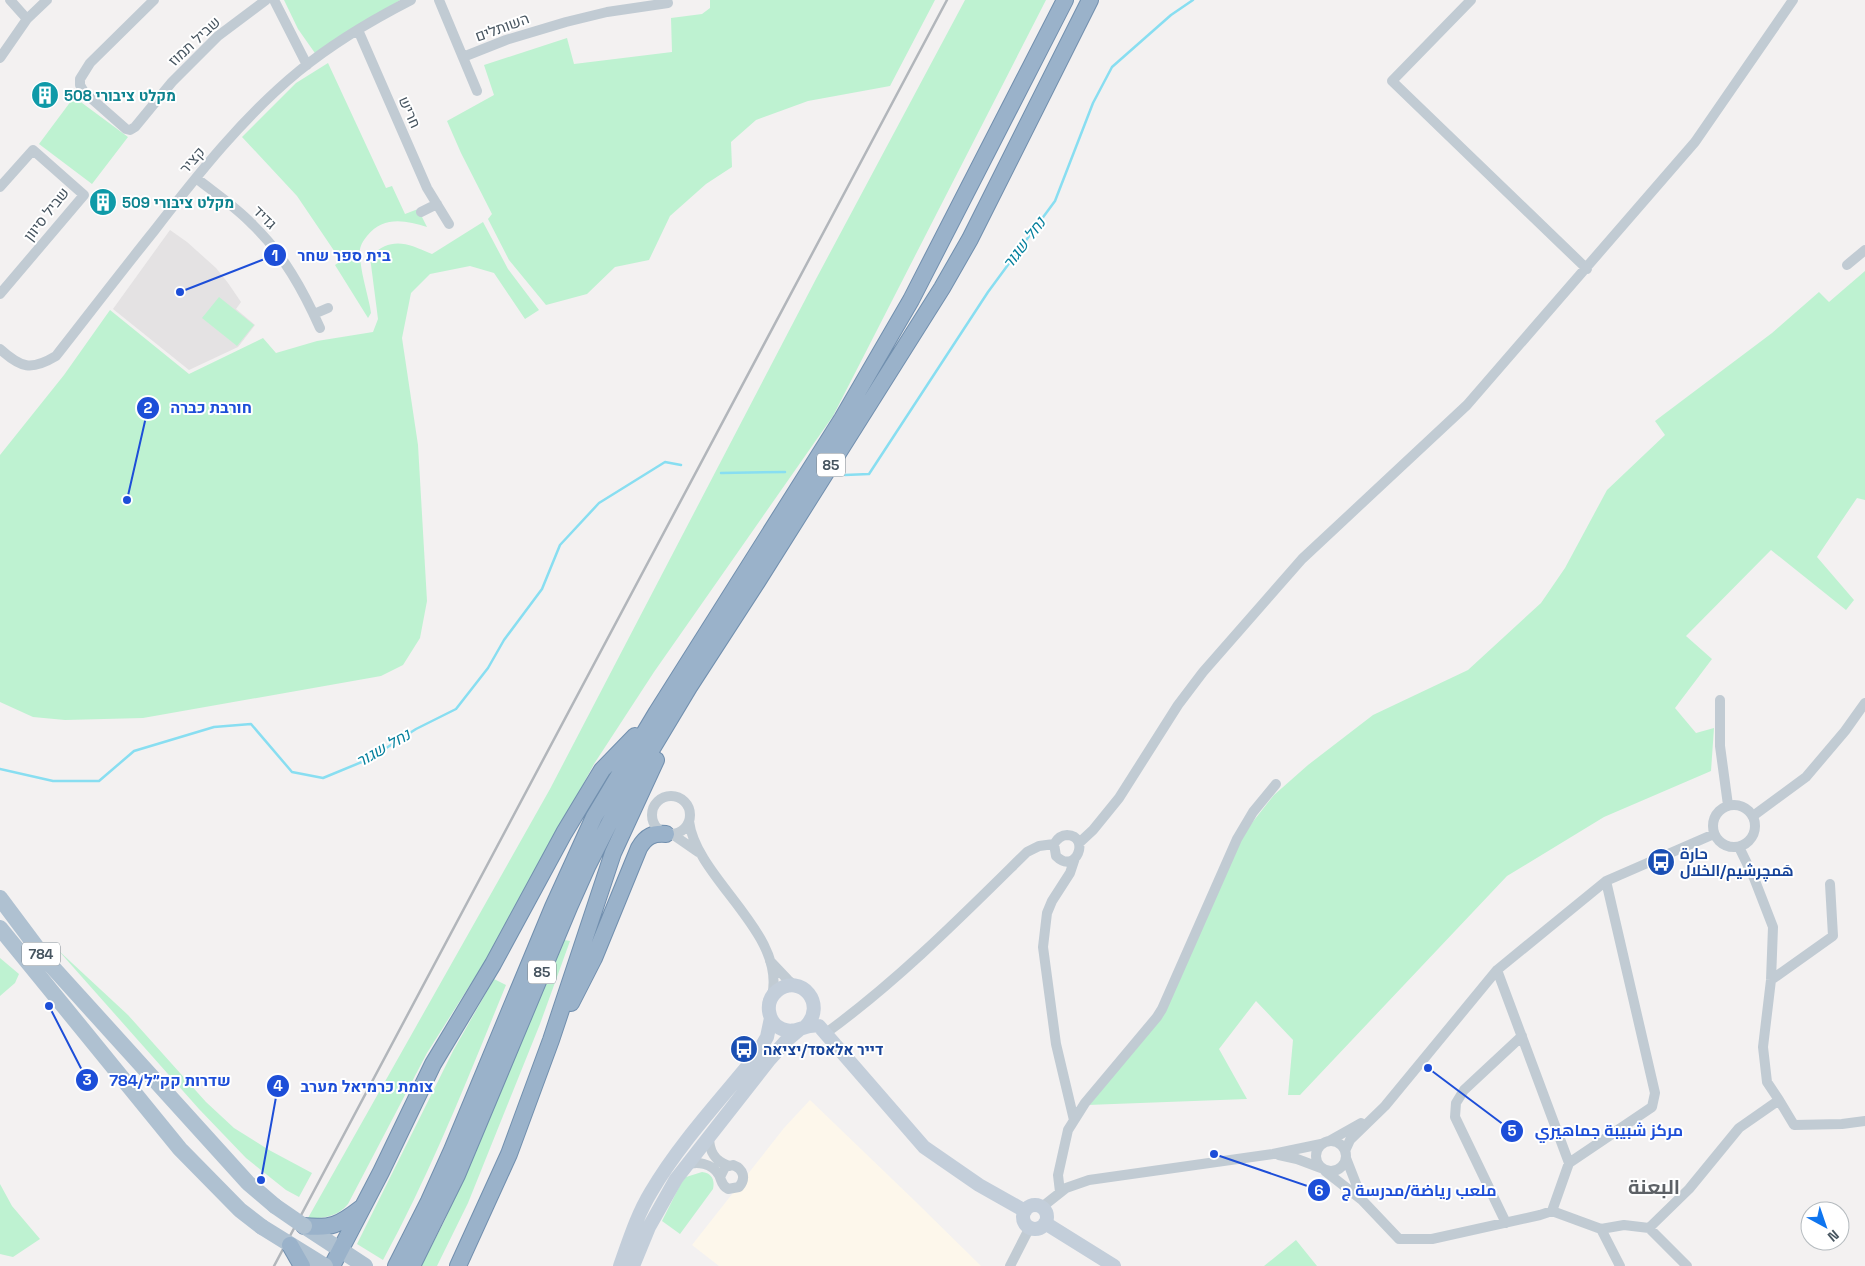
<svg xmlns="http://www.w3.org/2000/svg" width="1865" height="1266" font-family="'Space Grotesk',Cairo,Heebo,sans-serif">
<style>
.commercial{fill:#fdf7eb}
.education{fill:#e4e2e3}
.green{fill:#bef2d1}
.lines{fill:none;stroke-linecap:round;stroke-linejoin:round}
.stream{stroke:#88def1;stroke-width:2.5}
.trunk-casing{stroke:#718fae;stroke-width:18}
.minor{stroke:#c1cbd3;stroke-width:10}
.secondary{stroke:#c3ceda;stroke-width:14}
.primary{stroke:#afc1d1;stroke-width:16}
.trunk{stroke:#9ab2ca;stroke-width:16}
.rail{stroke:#b2b6bb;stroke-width:2.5}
.trunk-bridge-casing{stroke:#718fae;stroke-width:18;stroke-linecap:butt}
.primary-bridge{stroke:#afc1d1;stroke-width:16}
.trunk-bridge{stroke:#9ab2ca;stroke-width:16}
.labels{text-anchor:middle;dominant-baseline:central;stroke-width:4;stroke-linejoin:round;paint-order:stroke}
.shield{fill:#fff;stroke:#7e8890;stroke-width:1}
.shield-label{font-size:14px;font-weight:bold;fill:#475560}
.street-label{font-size:15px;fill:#475560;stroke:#fff}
.culture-label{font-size:15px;font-weight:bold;fill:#0d838f;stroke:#fff;text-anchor:start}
.transit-label{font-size:15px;font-weight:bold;fill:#164399;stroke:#fff;text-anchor:start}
.water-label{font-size:16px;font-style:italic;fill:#06809d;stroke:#fff}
.district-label{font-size:20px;font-weight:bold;fill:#5d6166;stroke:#fff}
.leader{fill:none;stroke:#1d4ed8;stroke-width:2}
.callout-dot{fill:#1d4ed8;stroke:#fff;stroke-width:2}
.mark-label{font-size:15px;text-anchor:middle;font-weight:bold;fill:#fff}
.callout-label{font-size:16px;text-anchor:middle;font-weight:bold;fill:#1d4ed8;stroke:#fff;stroke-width:4;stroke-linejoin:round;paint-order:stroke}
</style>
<rect width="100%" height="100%" fill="#f3f1f1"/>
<!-- commercial -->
<path class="commercial" d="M 810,1100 L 917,1203 L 981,1266 L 719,1266 L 692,1245 L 784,1128 Z"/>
<!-- education -->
<path class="education" d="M 170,230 L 187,242 L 216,268 L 228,283 L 241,302 L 236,309 L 255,325 L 238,347 L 189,370 L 113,309 Z"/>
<!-- green -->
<path class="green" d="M 284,0 L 400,0 L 317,56 L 298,29 Z
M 710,0 L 935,0 L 890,86 L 808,101 L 756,120 L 731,142 L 732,167 L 706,184 L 670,216 L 649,260 L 615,267 L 587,294 L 546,305 L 509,260 L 488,219 L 492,214 L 461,153 L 447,121 L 494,95 L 484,65 L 567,38 L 574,64 L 672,52 L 671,18 L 702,14 L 710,8 Z
M 965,0 L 1046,0 L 833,416 L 654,672 L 594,764 L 506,928 L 427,1053 L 348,1204 C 338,1216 324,1219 308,1218 L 550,789 L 816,279 Z
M 328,63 L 386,188 L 392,186 L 405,214 L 418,209 L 427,227 C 405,220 383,216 367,236 C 363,241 359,247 360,254 C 360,269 367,292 370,307 L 371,313 L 368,318 L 335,265 L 341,261 L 297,196 L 242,137 L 296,83 Z
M 74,97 L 128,137 L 92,184 L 39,144 Z
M 483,222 L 508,269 L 539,310 L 525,319 L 494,273 L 470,266 L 430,274 L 411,293 L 402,338 L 418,445 L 427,601 L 420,638 L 403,665 L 381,676 L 143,718 L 65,720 L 33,717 L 0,702 L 0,455 L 64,375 L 110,310 L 189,374 L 263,338 L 276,353 L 317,341 L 373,332 L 378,319 L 370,257 C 391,236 407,243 432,254 Z
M 1865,271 L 1865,500 L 1857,498 L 1817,557 L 1854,600 L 1846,610 L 1771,550 L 1686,636 L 1712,659 L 1675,708 L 1696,733 L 1714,728 L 1711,771 L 1604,817 L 1507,876 L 1300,1095 L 1288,1095 L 1293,1040 L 1256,1001 L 1219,1049 L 1247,1099 L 1087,1105 L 1167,998 L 1240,838 L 1274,795 L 1308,765 L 1373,715 L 1468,670 L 1541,603 L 1565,568 L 1607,490 L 1665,435 L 1655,421 L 1772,333 L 1819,292 L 1829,302 Z
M 219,297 L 254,325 L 237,346 L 202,318 Z
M 559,939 L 570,941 L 540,1024 L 468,1203 L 437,1266 L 421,1266 L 445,1220 L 536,1002 Z
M 58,950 L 128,1015 L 206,1102 L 234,1128 L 269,1150 L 312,1173 L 299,1197 L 286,1190 L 246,1158 L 199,1109 Z
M 0,958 L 19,974 L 15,983 L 0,996 Z
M 494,979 L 506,985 C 468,1078 431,1172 383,1260 L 357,1244 L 453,1051 Z
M 702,1172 C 712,1173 715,1180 713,1189 L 680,1234 L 662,1221 L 681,1183 L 686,1177 Z
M 0,1184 L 12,1206 L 40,1239 L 13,1257 L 0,1254 Z
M 1296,1240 L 1317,1266 L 1264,1266 Z"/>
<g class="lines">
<!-- stream -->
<path class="stream" d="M 721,473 L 785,472
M 845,475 L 869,474 L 988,292 L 1055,201 L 1093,103 L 1112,67 L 1171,15 L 1193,0
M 0,769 L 53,781 L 99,781 L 134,751 L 214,727 L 251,724 L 292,772 L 323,778 L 369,759 L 416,729 L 456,709 L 488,668 L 504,640 L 542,589 L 560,545 L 599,503 L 665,462 L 681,465"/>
<!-- trunk casing -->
<g class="trunk-casing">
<path id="trunk" d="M 571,1003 L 594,958 L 639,848 C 646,836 653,833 666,834
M 304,1226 C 331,1229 339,1225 361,1208
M 332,1266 L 381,1172 L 433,1064 L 493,964 L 564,833 L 602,770 L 635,736
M 396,1266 L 429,1201 L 452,1150 L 553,907 L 594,817 L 657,712 L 842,419 L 911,300 L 1065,0
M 412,1266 L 457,1175 L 570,905 L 587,867 L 620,802 L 689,687 L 757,582 L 942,288 L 970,239 L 1090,0
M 458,1266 L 509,1154 L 551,1040 L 613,853 L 656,760"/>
</g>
<!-- minor -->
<path class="minor" d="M 10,0 L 27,19
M 154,0 L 90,63 L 80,79 L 80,85 L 84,92 L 126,129 L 130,130 L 135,127 L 172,82 L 218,36 L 266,0
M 274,0 L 307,65
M 439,0 L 477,91
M 1471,0 L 1392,81 L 1587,269
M 358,30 L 427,188 L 449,224
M 463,57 L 506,40 L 566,22 L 607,12 L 668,3 L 667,0
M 0,58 L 27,19 L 47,0
M 196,178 C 215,193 236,207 253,225 C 283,254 303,290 320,328
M 0,187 L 33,150 L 84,195 L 0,294
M 421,212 L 437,204
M 1847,265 L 1865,250
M 314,314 L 328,308
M 0,349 C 21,368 31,371 56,356 C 89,314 121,272 154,231 C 198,174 244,116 299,71 C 333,43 372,20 411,0
M 1720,700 L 1720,746 L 1728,805
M652 815a19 19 0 1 1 38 0a19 19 0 1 1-38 0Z
M1713 826a21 21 0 1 1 42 0a21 21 0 1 1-42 0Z
M 1753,816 L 1806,777 L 1845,731 L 1865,703
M 689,821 C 696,879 787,933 772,996
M 672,834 L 698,852
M 1079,843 L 1093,830 L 1119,798 L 1178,705 L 1203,672 L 1302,559 L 1467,405 L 1695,142 L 1793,0
M 1739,847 L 1754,878 L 1773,927 L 1771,980 L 1763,1047 L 1767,1082 L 1779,1100
M 770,961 L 788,980 L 795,986
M 1497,970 L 1569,1163
M 1771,980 L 1833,936 L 1830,884
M 826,1033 C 899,980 963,915 1027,852 L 1039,846 L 1054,844 C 1057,839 1061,835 1067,835 C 1091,836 1076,876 1056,856 L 1054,844
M 1074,1120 L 1056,1044 L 1043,947 L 1047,913 L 1052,901 L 1070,873 L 1075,858
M 709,1136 C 709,1151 714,1161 729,1166
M1316 1156a15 15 0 1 1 30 0a15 15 0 1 1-30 0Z
M 1329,1141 L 1361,1123
M 1345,1151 L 1350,1140 L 1385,1106 L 1497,970 L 1606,881 L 1714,834
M 1279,1155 L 1297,1159 L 1321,1168
M 1346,1158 L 1362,1199
M 686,1165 C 697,1161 712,1163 719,1175 C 722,1181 721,1185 728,1189 L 739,1187 C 746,1179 744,1169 733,1165 L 725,1167 L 720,1177
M 1325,1171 L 1362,1200 L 1399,1239 L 1432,1239 L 1540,1215 L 1552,1211 L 1601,1229 L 1620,1266
M 1060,1192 L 1058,1175 L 1068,1130 L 1085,1103 L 1157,1017 L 1162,1009 L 1237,839 L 1253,812 L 1276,784
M 1042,1207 L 1066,1188 L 1089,1180 L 1273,1154 L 1321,1144
M 1552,1211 L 1569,1163 L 1652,1107 L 1655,1093 L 1606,881
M 1506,1223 L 1455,1117 L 1456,1103 L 1464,1090 L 1522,1036
M 1649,1228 L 1689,1189 L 1739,1128 L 1779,1100 L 1794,1125 L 1842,1124 L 1865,1121
M 1601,1229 L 1624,1225 L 1649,1228 L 1687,1266
M 1010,1266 L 1030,1227"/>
<!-- secondary -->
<path class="secondary" d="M 805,1027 C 828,1005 801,972 777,991 C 771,996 768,1003 769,1011 C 770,1019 775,1026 782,1029 C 796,1035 806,1023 819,1026 L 924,1147 L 979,1185 L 1025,1211
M1023 1217a12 12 0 1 1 24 0a12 12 0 1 1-24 0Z
M 1045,1223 L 1114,1266
M 620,1266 C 629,1241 637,1215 651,1192 C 679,1144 721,1099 756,1056 L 767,1037 L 771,1018
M 633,1266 L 649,1227 L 676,1179 L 770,1059 L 786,1041 L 799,1030"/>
<!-- primary -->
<path class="primary" d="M 0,898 L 47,961 L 248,1183 L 275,1206
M 0,928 L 180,1149 L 240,1210 L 262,1227
M 304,1226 L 365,1266"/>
<!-- trunk -->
<use href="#trunk" class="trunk"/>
<!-- rail -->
<path class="rail" d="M 274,1266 L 947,0"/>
<!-- trunk-bridge casing -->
<g class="trunk-bridge-casing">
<path id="trunk-bridge" d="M 290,1245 L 302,1266"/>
</g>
<!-- primary-bridge -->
<path class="primary-bridge" d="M 275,1206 L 304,1226
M 262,1227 L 325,1266"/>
<!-- trunk-bridge -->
<use href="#trunk-bridge" class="trunk-bridge"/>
</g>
<!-- icons -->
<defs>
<g id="building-disc" transform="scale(1.4375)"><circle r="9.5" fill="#0f9aa8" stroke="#fff"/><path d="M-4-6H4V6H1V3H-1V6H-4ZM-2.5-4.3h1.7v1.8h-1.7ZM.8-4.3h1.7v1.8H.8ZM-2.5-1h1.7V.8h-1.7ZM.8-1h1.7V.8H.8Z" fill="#fff"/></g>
<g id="bus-disc" transform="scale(1.4375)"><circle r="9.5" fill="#1a4fb4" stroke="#fff"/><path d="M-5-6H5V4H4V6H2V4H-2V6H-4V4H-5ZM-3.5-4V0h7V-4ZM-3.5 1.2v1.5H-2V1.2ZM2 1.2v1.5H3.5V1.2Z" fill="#fff"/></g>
</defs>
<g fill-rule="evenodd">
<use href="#building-disc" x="45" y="95"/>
<use href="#building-disc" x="103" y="202"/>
<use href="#bus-disc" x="1661" y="862"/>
<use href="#bus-disc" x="744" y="1049"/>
</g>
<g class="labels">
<!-- shield labels -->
<g class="shield">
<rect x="817" y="453.5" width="28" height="23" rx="4"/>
<rect x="22" y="942.5" width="38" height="23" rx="4"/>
<rect x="528" y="960.5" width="28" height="23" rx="4"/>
</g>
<g class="shield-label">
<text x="831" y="465">85</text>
<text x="41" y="954">784</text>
<text x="542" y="972">85</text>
</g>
<!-- street labels -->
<g class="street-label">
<text transform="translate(502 27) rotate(-20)">השותלים</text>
<text transform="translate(194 41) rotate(-43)">שביל תמוז</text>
<text transform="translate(410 112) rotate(66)">חריש</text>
<text transform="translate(192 160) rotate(-49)">קציר</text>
<text transform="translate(46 214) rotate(-52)">שביל סיוון</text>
<text transform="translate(265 217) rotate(45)">גדיד</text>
</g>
<!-- culture labels -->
<g class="culture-label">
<text x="64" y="95">מקלט ציבורי 508</text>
<text x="122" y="202">מקלט ציבורי 509</text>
</g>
<!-- transit labels -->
<g class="transit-label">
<text x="1680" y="853">حارة<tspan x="1680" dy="17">هَمچرشيم/الخلال</tspan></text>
<text x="763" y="1049">דייר אלאסד/יציאה</text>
</g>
<!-- water labels -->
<g class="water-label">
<text transform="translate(1024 243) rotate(-53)">נחל שגור</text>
<text transform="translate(383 748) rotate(-30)">נחל שגור</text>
</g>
<!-- district labels -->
<g class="district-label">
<text x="1654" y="1187">البعنة</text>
</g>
</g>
<!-- callouts -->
<path class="leader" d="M180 292L275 255M127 500L148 408M49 1006L87 1080M261 1180L278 1086M1428 1068L1512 1131M1214 1154L1319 1190"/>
<g class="callout-dot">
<circle cx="180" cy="292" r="5"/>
<circle cx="127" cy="500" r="5"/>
<circle cx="49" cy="1006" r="5"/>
<circle cx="261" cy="1180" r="5"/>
<circle cx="1428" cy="1068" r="5"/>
<circle cx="1214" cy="1154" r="5"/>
<circle cx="275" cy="255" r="12"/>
<circle cx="148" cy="408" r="12"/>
<circle cx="87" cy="1080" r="12"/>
<circle cx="278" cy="1086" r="12"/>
<circle cx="1512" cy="1131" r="12"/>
<circle cx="1319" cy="1190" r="12"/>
</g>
<g class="mark-label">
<text x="275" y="261">1</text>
<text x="148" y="413">2</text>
<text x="87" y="1085">3</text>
<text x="278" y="1091">4</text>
<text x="1512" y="1136">5</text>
<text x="1319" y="1196">6</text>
</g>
<g class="callout-label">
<text x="344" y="261">בית ספר שחר</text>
<text x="211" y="413">חורבת כברה</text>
<text x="170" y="1086">784/שדרות קק״ל</text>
<text x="367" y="1092">צומת כרמיאל מערב</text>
<text x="1609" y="1136">مركز شبيبة جماهيري</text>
<text x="1419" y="1196">ملعب رياضة/مدرسة ج</text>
</g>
<!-- north arrow -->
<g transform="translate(1825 1226) rotate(140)"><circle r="24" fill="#ffffff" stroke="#b5bbbf"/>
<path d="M0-4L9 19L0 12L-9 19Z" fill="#0f75ef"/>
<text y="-8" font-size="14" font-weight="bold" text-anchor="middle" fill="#475560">N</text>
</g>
</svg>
